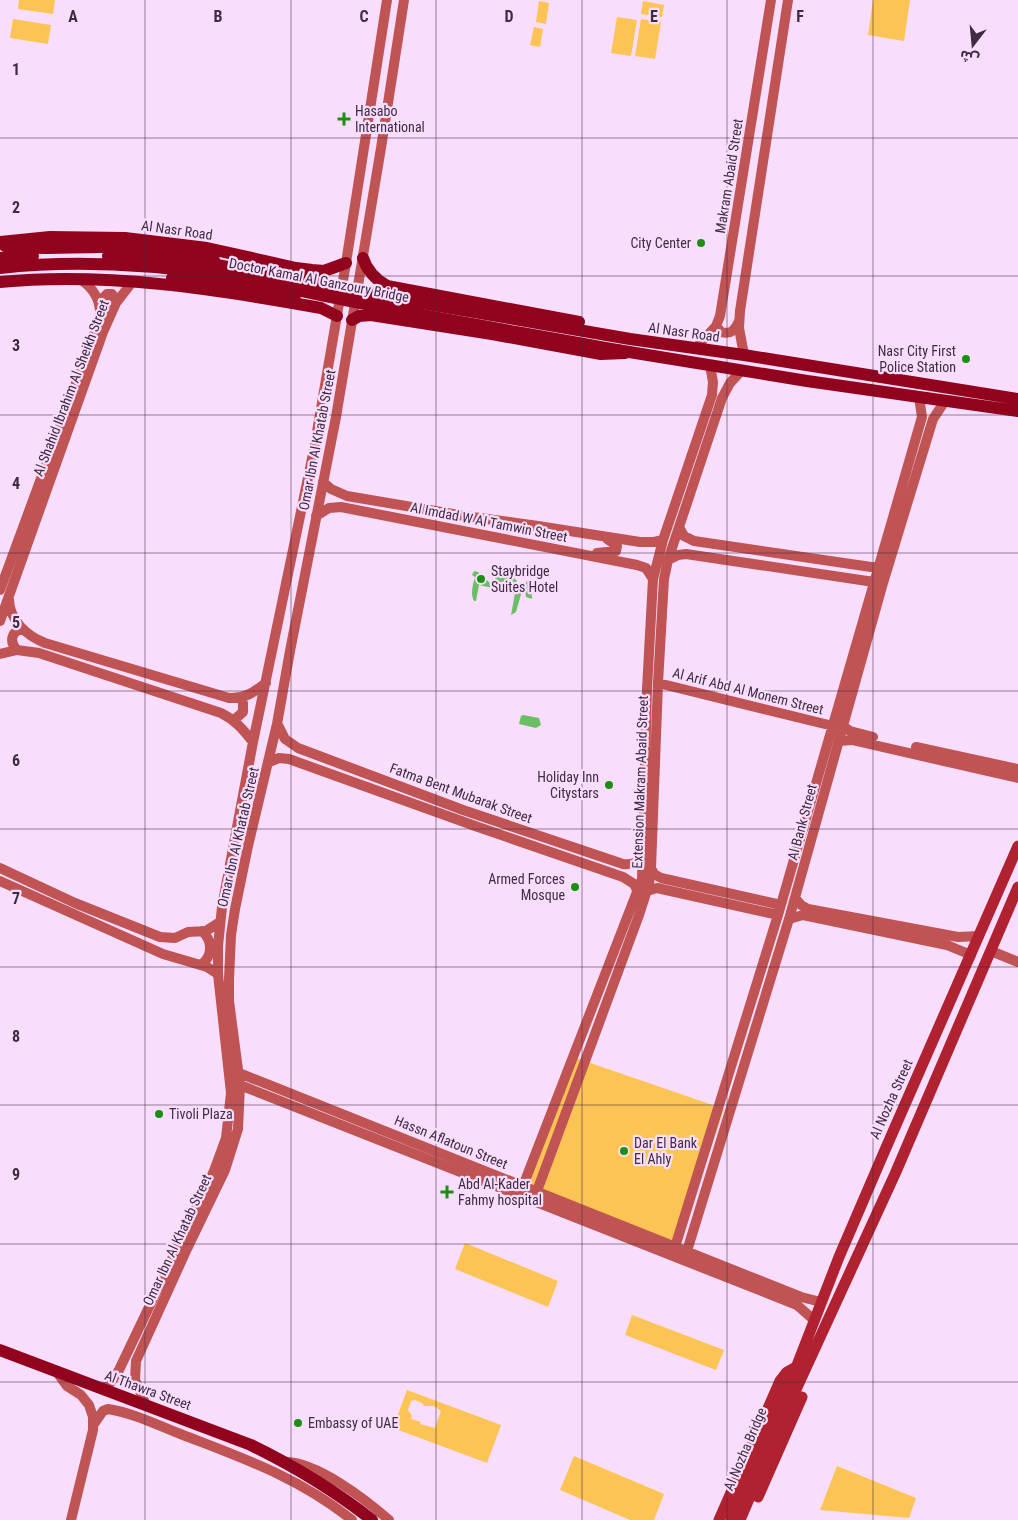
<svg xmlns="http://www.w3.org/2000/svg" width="1018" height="1520" font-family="'Roboto Condensed','Noto Sans Arabic',sans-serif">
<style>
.green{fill:#fbc455;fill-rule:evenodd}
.water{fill:#6cbe64}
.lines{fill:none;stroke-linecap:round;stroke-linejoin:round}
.secondary{stroke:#c05354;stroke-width:10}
.primary{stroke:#b02230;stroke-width:11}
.highway{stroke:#92031e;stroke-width:12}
.highway-bridge{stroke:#92031e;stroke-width:12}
.grid{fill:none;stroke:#3e2d40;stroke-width:1;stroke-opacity:0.55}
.poi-dot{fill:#1d8e14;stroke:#f8defc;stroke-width:2}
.labels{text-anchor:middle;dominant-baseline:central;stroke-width:4.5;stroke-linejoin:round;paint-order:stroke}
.poi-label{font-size:14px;fill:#3e2d40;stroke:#f8defc;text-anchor:start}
.street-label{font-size:14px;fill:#3e2d40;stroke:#f8defc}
.grid-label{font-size:16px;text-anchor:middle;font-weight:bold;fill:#3e2d40;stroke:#f8defc;stroke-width:4.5;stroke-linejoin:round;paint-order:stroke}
</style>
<rect width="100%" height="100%" fill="#f8defc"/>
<!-- green -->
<path class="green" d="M 19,0 L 55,0 L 53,14 L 18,9 Z
M 873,0 L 910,0 L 904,41 L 868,35 Z
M 539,1 L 549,3 L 546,24 L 536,22 Z
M 643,1 L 664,5 L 662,17 L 641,14 Z
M 617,17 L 637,20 L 631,56 L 611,53 Z
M 13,19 L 51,25 L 48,44 L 10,38 Z
M 641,19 L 661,22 L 655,59 L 635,56 Z
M 534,27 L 543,29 L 540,47 L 530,45 Z
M 576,1058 L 724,1109 L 675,1255 L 521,1194 Z
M 465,1243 L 558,1281 L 548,1307 L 455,1269 Z
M 632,1315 L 724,1350 L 716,1370 L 625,1335 Z
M 407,1390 L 501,1425 L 487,1463 L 393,1428 ZM 415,1400 L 422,1403 L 424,1406 L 434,1406 L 441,1411 L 435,1428 L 420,1424 L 421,1422 L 411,1419 L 412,1416 L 408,1410 L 411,1401 Z
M 574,1456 L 664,1494 L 654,1520 L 630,1520 L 560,1490 Z
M 837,1466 L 916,1498 L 909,1518 L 820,1510 Z"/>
<!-- water -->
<path class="water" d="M 474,571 L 478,572 L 490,583 L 495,581 L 495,575 L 498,573 L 504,577 L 514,578 L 517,581 L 517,586 L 521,588 L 524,587 L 527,581 L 530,581 L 531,582 L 532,599 L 526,597 L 525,590 L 522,591 L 516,612 L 511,615 L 515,593 L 479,585 L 476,601 L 474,601 C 470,594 473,584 475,577 L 472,575 Z
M 523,715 L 539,718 L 541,725 L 536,728 L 519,724 L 521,716 Z"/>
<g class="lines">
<!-- secondary -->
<path class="secondary" d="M 102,309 L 104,297 L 107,294 L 112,294 L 114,297 L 113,307
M 716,326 L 721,332 C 731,335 735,330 739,321
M 696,348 L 716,326 L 720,316 L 771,0
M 744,355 L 739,328 L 740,311 L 788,0
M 323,482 L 331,489 L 347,496 L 465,516 L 538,526 L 640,542 L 654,542 L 663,540
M 316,516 L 329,508 L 341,507 L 637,565 L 646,568 L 653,579
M 680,529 L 684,536 L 694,541 L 878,568
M 597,553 L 616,551 L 617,546 L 607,539
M 668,560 L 678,555 L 686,554 L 874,582
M 0,590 L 100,318 C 101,301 95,289 80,279
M 9,599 C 9,620 27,636 45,643 L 229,698 C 245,699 254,692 266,683
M 0,621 L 103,332 L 116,303 L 133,281
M 17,650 C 9,642 11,632 22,628
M 0,654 L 17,650 L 39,653 L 221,713 C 235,720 243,729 253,742
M 658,683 L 833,726
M 234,720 L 243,712 L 243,703 L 241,698
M 278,725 L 285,739 L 298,748 L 463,810 L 623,864 C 632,865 638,863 644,855
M 843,726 L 850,731 L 873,737
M 839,741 L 852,740 L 1018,778
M 916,747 L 1018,769
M 269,762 L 279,758 L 289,759 L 478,827 L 623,877 L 634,884 L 638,892
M 0,868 L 75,903 L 160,937 L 175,938 L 188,932 L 206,931 L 220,922
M 651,868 L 654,874 L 661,878 L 781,905
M 0,881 L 163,954 L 207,967 L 218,974
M 647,891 L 657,888 L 778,915
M 795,898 L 801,905 L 808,909 L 958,937 L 979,936
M 789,919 L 803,915 L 947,945 L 971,955
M 991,951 L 1018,962
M 201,965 C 213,956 213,941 202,931
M 239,1073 L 801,1297 L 821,1302
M 240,1085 L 797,1305 L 814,1320
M 523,1186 L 642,879 L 647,689 L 653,579 L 663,540 L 712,395 L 713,382 L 710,365
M 537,1191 L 639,915 L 649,884 L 651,868 L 658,683 L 664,579 L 668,560 L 722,398 L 730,383 L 741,371
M 675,1247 L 778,915 L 922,417 L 919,397
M 687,1251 L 789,919 L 883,583 L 933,419 L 945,401
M 57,1372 L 67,1386 L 81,1395 L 89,1405 L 93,1417 L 93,1430 L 71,1520
M 103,1389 L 111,1382 L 119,1370 L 214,1171 L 226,1138 L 231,1093 L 218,974 L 218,946 L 222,907 L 253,742 L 314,449 L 346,263 L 387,0
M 146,1405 L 135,1380 L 136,1361 L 186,1251 L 225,1170 L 238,1129 L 240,1085 L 229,1001 L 229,979 L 231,935 L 235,909 L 248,846 L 277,724 L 290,651 L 336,417 L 381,148 L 404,0
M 94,1424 L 103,1411 L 108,1409 C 134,1413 159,1426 183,1435 C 245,1459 300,1478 352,1520
M 285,1462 C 317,1462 365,1499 389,1520"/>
<!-- primary -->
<path class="primary" d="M 758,1497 L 802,1397
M 719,1520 L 780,1381 L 787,1372 L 796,1367
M 731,1520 L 787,1391 L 839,1257 L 885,1150 L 1018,846
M 740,1520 L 794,1394 L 895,1174 L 1018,887"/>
<!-- highway -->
<path class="highway" d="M 0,242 L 50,237 L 125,238 L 207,248 L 296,268 L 312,270 L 324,271 L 346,263
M 5,246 C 37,250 69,247 101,247 C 139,246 178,251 214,260
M 363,258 C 367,271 375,279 387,286 L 579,322
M 0,282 C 107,272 216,289 321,308 L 337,316
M 422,303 L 630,339 L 744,355 L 1018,399
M 352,320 L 359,316 L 371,315 L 492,334 L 601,354 L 625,353
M 617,350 L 807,381 L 1018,411
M 0,1350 L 251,1445 C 294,1466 334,1490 372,1520"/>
<!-- highway-bridge -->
<path class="highway-bridge" d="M 108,256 L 156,258 L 217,265 L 422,303
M 0,258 L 33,256
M 0,268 C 73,260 147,264 219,275 C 271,284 323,296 375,306 C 455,322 537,335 617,350
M 172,278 L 270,294 L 295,296"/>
</g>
<!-- grid -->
<path class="grid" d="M 145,0 L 145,1520M 291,0 L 291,1520M 436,0 L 436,1520M 582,0 L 582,1520M 727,0 L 727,1520M 873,0 L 873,1520M 0,138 L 1018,138M 0,276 L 1018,276M 0,415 L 1018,415M 0,553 L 1018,553M 0,691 L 1018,691M 0,829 L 1018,829M 0,967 L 1018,967M 0,1105 L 1018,1105M 0,1244 L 1018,1244M 0,1382 L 1018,1382"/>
<!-- markers -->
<g class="poi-dot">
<path d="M341.5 111.5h5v5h5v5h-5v5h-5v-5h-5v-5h5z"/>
<circle cx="701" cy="243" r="5"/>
<circle cx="966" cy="359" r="5"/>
<circle cx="481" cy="579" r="5"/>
<circle cx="609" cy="785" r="5"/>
<circle cx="575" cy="887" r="5"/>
<circle cx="159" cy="1114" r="5"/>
<circle cx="624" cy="1151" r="5"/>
<path d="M444.5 1184.5h5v5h5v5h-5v5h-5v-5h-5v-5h5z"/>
<circle cx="298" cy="1423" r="5"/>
</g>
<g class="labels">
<!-- poi labels -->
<g class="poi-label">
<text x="355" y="111">Hasabo<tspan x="355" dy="16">International</tspan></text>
<text x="691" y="243" text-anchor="end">City Center</text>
<text x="956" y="351" text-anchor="end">Nasr City First<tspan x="956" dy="16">Police Station</tspan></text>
<text x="491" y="571">Staybridge<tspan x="491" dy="16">Suites Hotel</tspan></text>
<text x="599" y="777" text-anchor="end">Holiday Inn<tspan x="599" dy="16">Citystars</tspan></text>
<text x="565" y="879" text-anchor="end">Armed Forces<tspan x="565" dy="16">Mosque</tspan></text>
<text x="169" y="1114">Tivoli Plaza</text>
<text x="634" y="1143">Dar El Bank<tspan x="634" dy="16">El Ahly</tspan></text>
<text x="458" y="1184">Abd Al-Kader<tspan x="458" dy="16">Fahmy hospital</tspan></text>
<text x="308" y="1423">Embassy of UAE</text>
</g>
<!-- street labels -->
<g class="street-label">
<text transform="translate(729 176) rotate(-81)">Makram Abaid Street</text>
<text transform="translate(177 230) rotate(8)">Al Nasr Road</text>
<text transform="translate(319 280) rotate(11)">Doctor Kamal Al Ganzoury Bridge</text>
<text transform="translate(684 332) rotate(8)">Al Nasr Road</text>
<text transform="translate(71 388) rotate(-69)">Al Shahid Ibrahim Al Sheikh Street</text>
<text transform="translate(317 440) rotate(-79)">Omar Ibn Al Khatab Street</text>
<text transform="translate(489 522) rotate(11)">Al Imdad W Al Tamwin Street</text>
<text transform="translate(748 691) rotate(14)">Al Arif Abd Al Monem Street</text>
<text transform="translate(640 782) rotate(-88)">Extension Makram Abaid Street</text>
<text transform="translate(461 793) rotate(20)">Fatma Bent Mubarak Street</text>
<text transform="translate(802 822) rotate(-75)">Al Bank Street</text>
<text transform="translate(238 837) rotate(-77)">Omar Ibn Al Khatab Street</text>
<text transform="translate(891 1099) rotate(-66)">Al Nozha Street</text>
<text transform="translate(451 1142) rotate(22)">Hassn Aflatoun Street</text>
<text transform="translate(177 1240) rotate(-65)">Omar Ibn Al Khatab Street</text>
<text transform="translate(148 1390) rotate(20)">Al Thawra Street</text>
<text transform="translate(745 1449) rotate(-67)">Al Nozha Bridge</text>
</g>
</g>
<g class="grid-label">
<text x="73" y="22">A</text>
<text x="218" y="22">B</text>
<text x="364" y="22">C</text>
<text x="509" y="22">D</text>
<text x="654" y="22">E</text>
<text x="800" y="22">F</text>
<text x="16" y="75">1</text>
<text x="16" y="213">2</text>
<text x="16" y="351">3</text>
<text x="16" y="489">4</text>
<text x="16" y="628">5</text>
<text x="16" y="766">6</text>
<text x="16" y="904">7</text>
<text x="16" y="1042">8</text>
<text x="16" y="1180">9</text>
</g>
<!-- north arrow -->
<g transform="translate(973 45) rotate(196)" stroke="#f8defc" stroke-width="4" paint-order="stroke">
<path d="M0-4L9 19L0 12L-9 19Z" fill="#3e2d40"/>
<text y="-8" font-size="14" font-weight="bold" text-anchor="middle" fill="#3e2d40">ش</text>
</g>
</svg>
